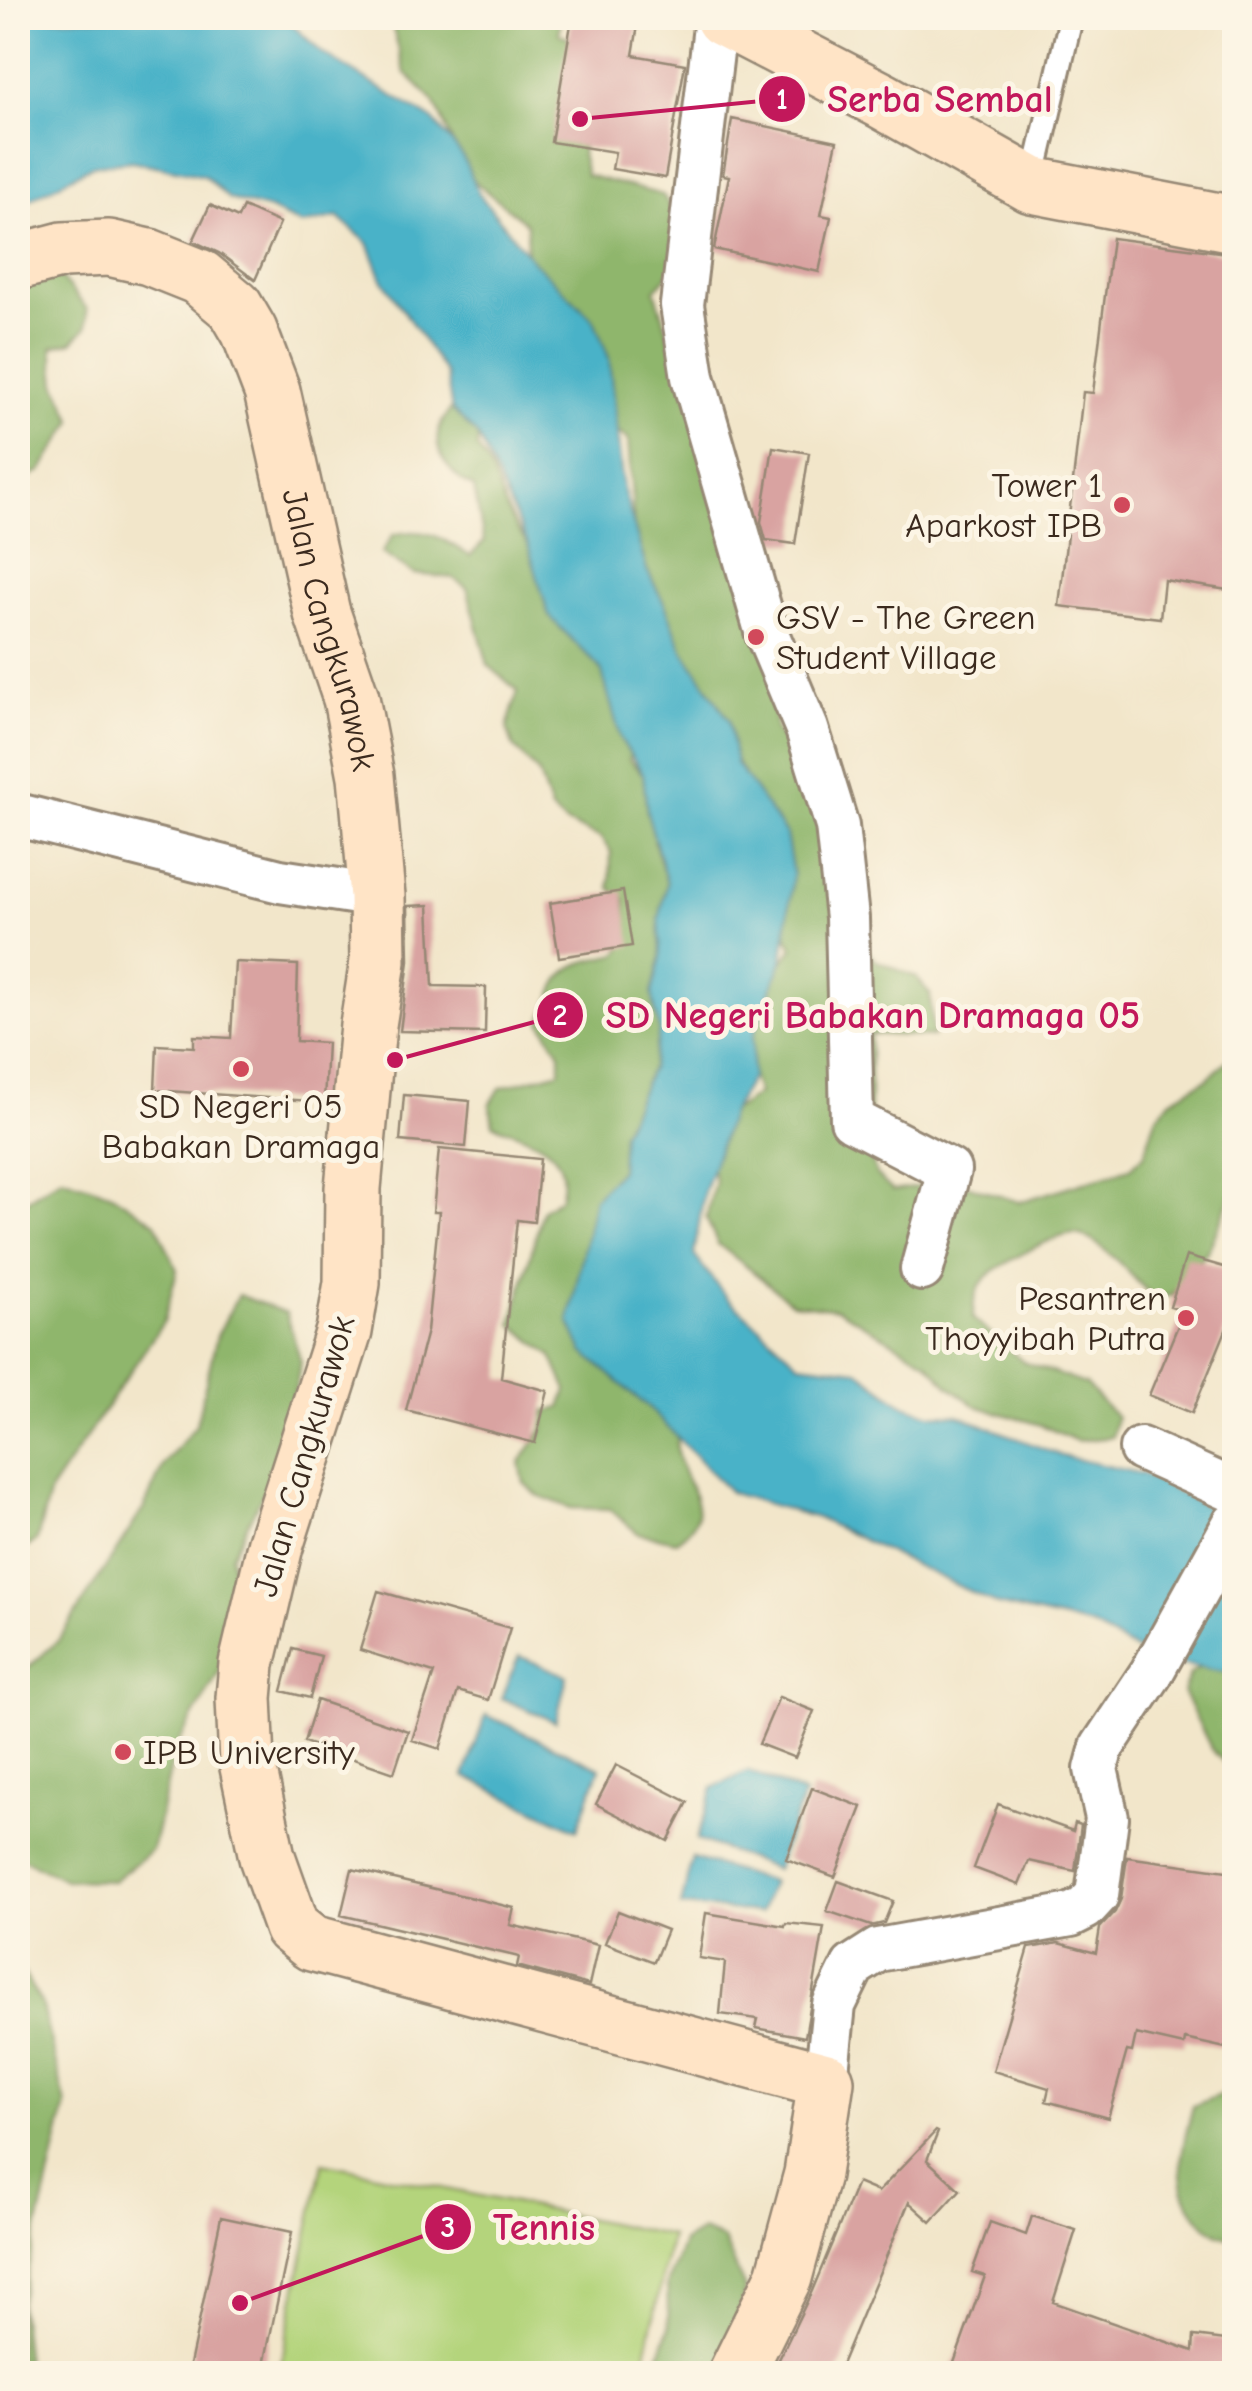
<svg xmlns="http://www.w3.org/2000/svg" width="1252" height="2391" font-family="'Comic Neue',sans-serif">
<style>
.green{fill:#b4d47c;stroke:#787f4d;stroke-width:2.5}
.forest{fill:#8fb66c;stroke:#657045;stroke-width:2.5}
.water{fill:#49b2c8;stroke:#426e73;stroke-width:2.5}
.building{fill:#d9a3a1}
.lines{fill:none;stroke-linecap:round;stroke-linejoin:round}
.lane-casing{stroke:#968874;stroke-width:28}
.street-casing{stroke:#968874;stroke-width:48}
.secondary-casing{stroke:#968874;stroke-width:60}
.lane{stroke:#fff;stroke-width:22}
.street{stroke:#fff;stroke-width:42}
.secondary{stroke:#ffe4c6;stroke-width:55}
.poi-dot{fill:#d1495b;stroke:#fcf5e5;stroke-width:4}
.labels{text-anchor:middle;dominant-baseline:central;stroke-width:10;stroke-linejoin:round;paint-order:stroke}
.poi-label{font-size:35px;fill:#3b2a1e;stroke:#fcf5e5;text-anchor:end}
.street-label{font-size:35px;fill:#3b2a1e;stroke:#fcf5e5}
.leader{fill:none;stroke:#c2185b;stroke-width:4}
.callout-dot{fill:#c2185b;stroke:#fcf5e5;stroke-width:4}
.mark-label{font-size:30px;text-anchor:middle;font-weight:bold;fill:#fff}
.callout-label{font-size:38px;text-anchor:middle;font-weight:bold;fill:#c2185b;stroke:#fcf5e5;stroke-width:10;stroke-linejoin:round;paint-order:stroke}
</style>
<rect width="100%" height="100%" fill="#fcf5e5"/>
<filter id="ink" filterUnits="userSpaceOnUse"><feTurbulence type="fractalNoise" baseFrequency=".01" numOctaves="2"/><feDisplacementMap in="SourceGraphic" scale="20" xChannelSelector="R" yChannelSelector="G"/><feConvolveMatrix kernelMatrix="1 2 1 2 8 2 1 2 1" color-interpolation-filters="sRGB"/></filter>
<filter id="wash" filterUnits="userSpaceOnUse"><feTurbulence type="fractalNoise" baseFrequency=".0048" numOctaves="4" result="noise"/><feDisplacementMap in="SourceGraphic" scale="40" xChannelSelector="R" yChannelSelector="G"/><feGaussianBlur stdDeviation="2.25" result="paint"/><feColorMatrix in="noise" values="0 0 0 0 0 0 0 0 0 0 0 0 0 0 0 0 0 1.4 0 .05"/><feComposite in="paint" operator="in"/></filter>
<g filter="url(#wash)">
<rect width="100%" height="100%" fill="#f2e6ca"/>
<!-- green -->
<path class="green" d="M 323,2163 L 671,2236 L 642,2373 L 279,2373 Z"/>
<!-- forest -->
<path class="forest" d="M 390,18 L 561,18 L 559,34 L 603,49 L 581,153 L 586,175 L 663,195 L 674,213 L 684,257 L 655,290 L 778,686 L 774,708 L 776,731 L 833,798 L 861,944 L 877,961 L 916,977 L 930,994 L 933,1037 L 870,1034 L 870,1152 L 876,1175 L 893,1191 L 954,1181 L 1019,1202 L 1130,1168 L 1144,1155 L 1156,1118 L 1170,1100 L 1208,1078 L 1234,1054 L 1234,1189 L 1209,1249 L 1171,1296 L 1152,1296 C 1131,1277 1107,1244 1080,1235 C 1062,1229 995,1266 983,1281 C 974,1293 973,1304 973,1319 L 1023,1362 L 1085,1384 L 1116,1417 L 1112,1437 L 1077,1441 L 1041,1425 L 976,1406 L 948,1385 L 927,1362 L 838,1309 L 792,1303 L 718,1244 L 706,1218 L 715,1181 L 710,1162 L 731,1112 L 758,1094 L 752,1077 L 750,1006 L 793,948 L 774,912 L 746,777 L 662,644 L 666,607 L 647,570 L 634,528 L 628,439 L 596,418 L 526,275 L 527,224 L 468,176 L 434,102 L 405,72 Z
M 18,261 L 49,264 L 87,309 L 86,328 L 72,342 L 52,347 L 56,383 L 73,421 L 41,471 L 18,484 Z
M 460,397 L 478,436 L 477,448 C 501,477 501,515 527,542 L 609,657 L 635,739 L 629,760 L 643,774 L 656,801 L 654,841 L 667,883 L 683,1409 C 681,1421 676,1437 677,1449 C 680,1488 722,1509 676,1541 L 638,1533 L 609,1509 L 571,1508 L 537,1495 L 524,1483 L 520,1462 L 543,1430 L 546,1411 L 561,1408 L 567,1390 L 552,1356 L 512,1324 L 543,1209 L 560,1198 C 574,1147 531,1140 493,1124 L 490,1105 L 500,1088 L 560,1071 L 560,1053 L 541,1022 C 563,968 560,966 618,954 L 628,938 L 625,899 L 610,888 L 611,852 L 600,837 L 565,823 L 551,810 L 539,774 L 513,746 L 507,728 L 518,691 L 488,665 L 467,588 L 453,578 L 414,574 L 382,553 L 393,535 C 426,526 442,538 470,556 L 484,542 L 474,488 C 453,478 430,451 440,426 C 444,416 454,406 460,397 Z
M 62,1177 L 110,1193 L 156,1223 L 177,1270 L 164,1321 L 50,1491 L 37,1540 L 18,1554 L 18,1224 L 22,1203 Z
M 238,1295 L 286,1313 L 301,1362 L 279,1463 L 231,1556 L 237,1608 L 226,1660 L 175,1749 L 152,1850 L 113,1881 L 65,1880 L 26,1860 L 18,1860 L 18,1671 L 22,1673 L 58,1641 L 144,1508 L 164,1464 L 196,1425 L 217,1336 Z
M 1208,1662 L 1234,1671 L 1234,1763 L 1226,1764 L 1212,1750 L 1183,1692 L 1190,1674 Z
M 18,1964 L 41,2003 L 66,2105 L 20,2304 L 27,2374 L 18,2373 Z
M 1234,2089 L 1234,2238 C 1216,2236 1206,2227 1195,2213 C 1170,2180 1184,2143 1193,2106 Z
M 702,2231 L 724,2240 L 745,2289 L 726,2370 L 724,2373 L 653,2374 L 669,2328 L 667,2285 L 683,2242 Z"/>
<!-- water -->
<path class="water" d="M 18,18 L 285,18 L 322,53 L 433,120 L 462,155 L 479,194 L 534,262 L 594,320 L 609,358 L 623,488 L 647,570 L 666,607 L 682,648 L 729,720 L 736,763 L 786,834 L 793,874 L 783,959 L 753,1036 L 752,1077 L 731,1112 L 704,1192 L 694,1255 L 727,1298 L 799,1363 L 857,1370 L 904,1405 L 931,1414 L 958,1415 L 1062,1456 L 1143,1474 L 1214,1511 L 1234,1539 L 1234,1674 L 1152,1659 L 1091,1626 L 998,1605 L 817,1518 L 731,1493 L 648,1407 L 583,1352 L 569,1321 L 594,1198 L 620,1170 L 622,1133 L 652,1066 L 659,1030 L 652,993 L 661,956 L 659,919 L 667,883 L 647,812 L 643,774 L 621,740 L 601,669 L 549,616 L 527,542 L 478,436 L 452,410 L 446,374 L 382,279 L 368,243 L 338,217 L 302,225 L 270,210 L 229,199 L 205,176 L 132,161 L 93,165 L 18,206 Z
M 519,1656 L 567,1676 L 556,1722 L 501,1698 Z
M 486,1715 L 600,1768 L 577,1830 L 464,1776 Z
M 748,1771 L 804,1794 L 776,1869 L 697,1840 L 713,1788 Z
M 692,1858 L 772,1882 L 760,1913 L 681,1906 Z"/>
<g id="blocks">
<!-- building -->
<path class="building" d="M 572,18 L 638,25 L 633,55 L 685,64 L 665,178 L 612,169 L 615,152 L 551,142 Z
M 732,119 L 837,141 L 821,215 L 831,217 L 819,272 L 714,249 L 729,176 L 723,175 Z
M 210,205 L 238,218 L 243,207 L 280,223 L 255,280 L 219,253 L 193,241 Z
M 1112,238 L 1234,254 L 1234,591 L 1164,580 L 1160,618 L 1059,606 L 1083,392 L 1093,393 Z
M 773,447 L 809,453 L 795,544 L 766,540 L 761,522 Z
M 623,891 L 632,946 L 559,957 L 550,903 Z
M 429,905 L 433,986 L 486,987 L 485,1033 L 400,1031 L 409,961 L 408,906 Z
M 235,962 L 298,965 L 296,1041 L 327,1043 L 324,1102 L 155,1090 L 157,1045 L 194,1047 L 194,1036 L 231,1038 Z
M 404,1095 L 470,1101 L 466,1147 L 400,1141 Z
M 439,1149 L 540,1159 L 534,1222 L 517,1220 L 501,1378 L 548,1391 L 535,1443 L 406,1410 L 427,1331 L 439,1212 L 433,1212 Z
M 1186,1256 L 1234,1270 L 1234,1327 L 1228,1325 L 1192,1413 L 1149,1395 L 1184,1311 L 1170,1307 Z
M 378,1591 L 510,1628 L 488,1700 L 458,1691 L 440,1749 L 412,1740 L 434,1673 L 360,1650 Z
M 293,1649 L 321,1656 L 310,1698 L 282,1691 Z
M 779,1697 L 814,1711 L 795,1758 L 759,1744 Z
M 317,1700 L 408,1731 L 394,1773 L 304,1742 Z
M 616,1765 L 688,1802 L 668,1841 L 596,1804 Z
M 812,1788 L 862,1807 L 835,1877 L 786,1859 Z
M 998,1804 L 1073,1831 L 1075,1823 L 1081,1825 L 1075,1871 L 1029,1861 L 1019,1885 L 974,1868 Z
M 1127,1857 L 1234,1872 L 1234,2031 L 1230,2049 L 1185,2039 L 1184,2045 L 1136,2034 L 1132,2052 L 1127,2051 L 1108,2118 L 1046,2101 L 1049,2088 L 993,2071 L 1029,1948 L 1059,1943 L 1096,1953 L 1100,1928 L 1115,1912 L 1121,1899 Z
M 352,1869 L 514,1908 L 510,1925 L 598,1945 L 589,1985 L 517,1966 L 519,1957 L 341,1915 Z
M 838,1881 L 893,1901 L 884,1923 L 871,1926 L 827,1911 Z
M 618,1911 L 667,1930 L 654,1962 L 605,1943 Z
M 706,1913 L 785,1926 L 786,1923 L 824,1927 L 805,2037 L 756,2028 L 758,2019 L 720,2014 L 725,1962 L 699,1958 Z
M 936,2131 L 938,2132 L 927,2160 L 960,2190 L 931,2222 L 909,2202 L 837,2374 L 772,2374 L 812,2291 L 857,2183 L 878,2192 Z
M 1032,2216 L 1076,2230 L 1053,2302 L 1193,2351 L 1194,2336 L 1234,2341 L 1234,2374 L 950,2374 L 985,2276 L 972,2272 L 990,2222 L 1026,2235 Z
M 221,2217 L 292,2232 L 262,2374 L 188,2374 Z"/>
</g>
</g>
<g filter="url(#ink)">
<use href="#blocks" fill-opacity="0" stroke="#968874" stroke-width="2.5"/>
<g class="lines">
<!-- lane casing -->
<g class="lane-casing">
<path id="lane" d="M 1032,185 L 1071,18"/>
</g>
<!-- street casing -->
<g class="street-casing">
<path id="street" d="M 716,18 L 682,305 L 693,377 L 767,634 L 807,729 L 837,826 L 847,918 L 852,1120 L 949,1170 L 922,1269
M 18,815 L 280,881 L 377,896
M 1141,1449 L 1234,1491
M 826,2081 L 834,2005 L 853,1966 L 878,1950 L 1071,1915 L 1085,1908 L 1097,1895 L 1107,1818 L 1096,1769 L 1102,1747 L 1152,1672 L 1234,1524"/>
</g>
<!-- secondary casing -->
<g class="secondary-casing">
<g id="secondary">
<path d="M 723,18 L 883,101 L 1032,185 L 1234,224"/>
<path id="s1" d="M 18,262 L 63,250 L 109,248 L 149,257 L 199,277 L 235,307 L 249,331 L 272,391 L 322,613 L 351,698 L 366,776 L 377,896 L 378,961 L 368,1025 L 353,1188 L 352,1283 L 344,1331 L 275,1546 L 247,1664 L 244,1698 L 247,1762 L 267,1857 L 292,1927 L 312,1943 L 826,2081 L 812,2174 L 784,2277 L 736,2374"/>
</g>
</g>
<!-- lane -->
<use href="#lane" class="lane"/>
<!-- street -->
<use href="#street" class="street"/>
<!-- secondary -->
<use href="#secondary" class="secondary"/>
</g>
</g>
<!-- markers -->
<g class="poi-dot">
<circle cx="1122" cy="505" r="10"/>
<circle cx="756" cy="637" r="10"/>
<circle cx="241" cy="1069" r="10"/>
<circle cx="1186" cy="1318" r="10"/>
<circle cx="123" cy="1752" r="10"/>
</g>
<g class="labels">
<!-- poi labels -->
<g class="poi-label">
<text x="1102" y="485">Tower 1<tspan x="1102" dy="40">Aparkost IPB</tspan></text>
<text x="776" y="617" text-anchor="start">GSV - The Green<tspan x="776" dy="40">Student Village</tspan></text>
<text x="241" y="1106" text-anchor="middle">SD Negeri 05<tspan x="241" dy="40">Babakan Dramaga</tspan></text>
<text x="1166" y="1298">Pesantren<tspan x="1166" dy="40">Thoyyibah Putra</tspan></text>
<text x="143" y="1752" text-anchor="start">IPB University</text>
</g>
<!-- street labels -->
<g class="street-label">
<text stroke="none"><textPath href="#s1" startOffset="572">Jalan Cangkurawok</textPath></text>
<text transform="translate(304 1456) rotate(-74)">Jalan Cangkurawok</text>
</g>
</g>
<!-- callouts -->
<path class="leader" d="M580 119L782 99M395 1060L560 1015M240 2303L448 2227"/>
<g class="callout-dot">
<circle cx="580" cy="119" r="10"/>
<circle cx="395" cy="1060" r="10"/>
<circle cx="240" cy="2303" r="10"/>
<circle cx="782" cy="99" r="25"/>
<circle cx="560" cy="1015" r="25"/>
<circle cx="448" cy="2227" r="25"/>
</g>
<g class="mark-label">
<text x="782" y="109">1</text>
<text x="560" y="1025">2</text>
<text x="448" y="2237">3</text>
</g>
<g class="callout-label">
<text x="940" y="112">Serba Sembal</text>
<text x="873" y="1028">SD Negeri Babakan Dramaga 05</text>
<text x="544" y="2240">Tennis</text>
</g>
<!-- margin -->
<rect width="1252" height="2391" fill="none" stroke="#fcf5e5" stroke-width="60"/>
</svg>
